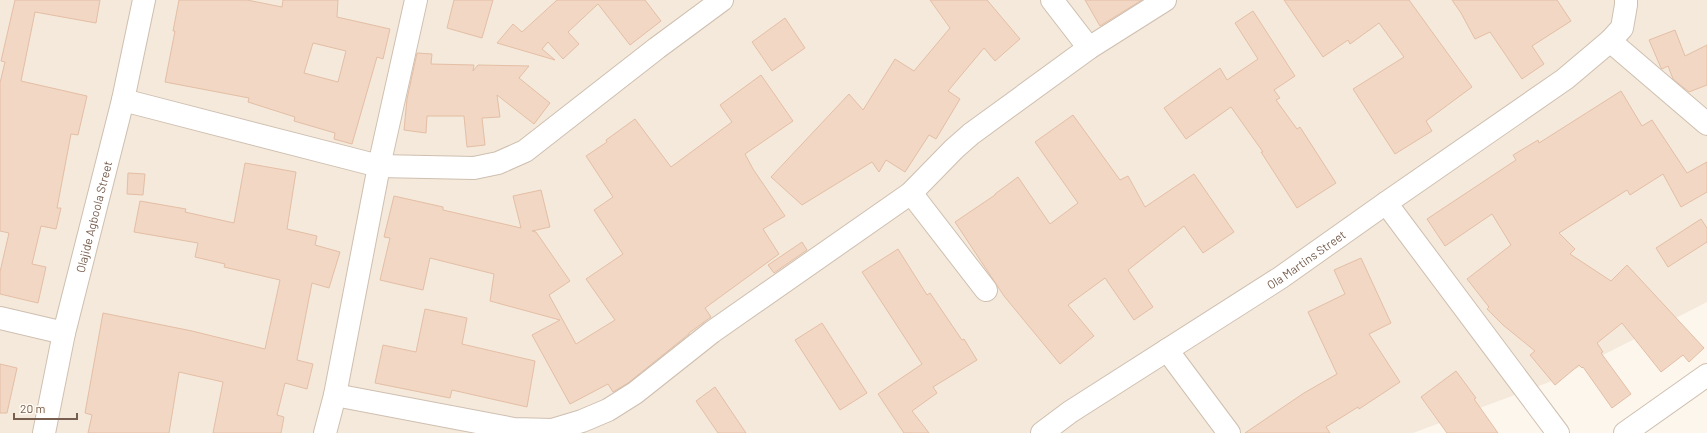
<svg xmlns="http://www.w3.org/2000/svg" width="1707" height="433" font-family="Barlow,sans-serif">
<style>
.residential{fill:#f4e9da}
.building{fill:#f1d7c4;stroke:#e4bea5;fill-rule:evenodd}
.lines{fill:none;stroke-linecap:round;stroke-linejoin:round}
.minor-casing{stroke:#cfbfb0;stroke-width:24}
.minor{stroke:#fff;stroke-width:22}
.labels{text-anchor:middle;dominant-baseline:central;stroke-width:3;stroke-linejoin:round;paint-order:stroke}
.street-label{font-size:12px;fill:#785e4e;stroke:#fffaf3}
</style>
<rect width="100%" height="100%" fill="#fcf6ec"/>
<!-- residential -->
<path class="residential" d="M 0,0 L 1707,0 L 1707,302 L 1552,381 L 1413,433 L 0,433 Z"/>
<!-- building -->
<path class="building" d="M 15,0 L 100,0 L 96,23 L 35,12 L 21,81 L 87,96 L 78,135 L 71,134 L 57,208 L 61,208 L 56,229 L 41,226 L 32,264 L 46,267 L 38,303 L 0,294 L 0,272 L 9,233 L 0,231 L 0,83 L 5,62 L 1,61 Z
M 179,0 L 247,0 L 282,7 L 283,0 L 338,0 L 337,17 L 390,29 L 383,59 L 377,57 L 352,144 L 334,139 L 335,133 L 294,121 L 295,117 L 248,102 L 249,98 L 165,82 L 175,31 L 173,31 ZM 313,43 L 346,51 L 338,82 L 304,73 Z
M 454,0 L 493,0 L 482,38 L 447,28 Z
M 557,0 L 645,0 L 661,21 L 630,45 L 598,4 L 568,32 L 579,44 L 563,59 L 548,42 L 542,49 L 555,60 L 497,43 L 513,24 L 522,32 Z
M 930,0 L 987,0 L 1020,39 L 995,61 L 984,48 L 948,91 L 960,99 L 936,139 L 929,135 L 905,172 L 886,160 L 879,172 L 872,162 L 802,205 L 771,177 L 849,94 L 863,110 L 895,59 L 914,71 L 950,28 Z
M 1085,0 L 1142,0 L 1100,26 Z
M 1284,0 L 1409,0 L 1472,87 L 1426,121 L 1432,131 L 1395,154 L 1353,89 L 1404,57 L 1379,23 L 1350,44 L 1348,40 L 1323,57 Z
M 1452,0 L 1557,0 L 1571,21 L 1532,46 L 1544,64 L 1522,79 L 1490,32 L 1475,39 L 1461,13 Z
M 1253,11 L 1295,76 L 1274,90 L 1280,98 L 1276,100 L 1297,129 L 1300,127 L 1336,183 L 1297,208 L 1261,152 L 1263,152 L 1231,107 L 1186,139 L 1164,108 L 1220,68 L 1227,80 L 1258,59 L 1235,23 Z
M 785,18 L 805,48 L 772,71 L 752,42 Z
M 1675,30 L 1685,56 L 1707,45 L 1707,85 L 1689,92 L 1673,79 L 1668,66 L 1662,69 L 1661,68 L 1649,40 Z
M 417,53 L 432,54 L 431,64 L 474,65 L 473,71 L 478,65 L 529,66 L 519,78 L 550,103 L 534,124 L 497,95 L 500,117 L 482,118 L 485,145 L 467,147 L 464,116 L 427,116 L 426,133 L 404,130 L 407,99 Z
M 761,75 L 793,121 L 745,154 L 753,169 L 785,216 L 763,229 L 779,254 L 705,308 L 711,317 L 689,333 L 689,334 L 628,383 L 613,392 L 608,384 L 570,404 L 532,335 L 560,320 L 490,301 L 494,274 L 430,258 L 423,290 L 380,280 L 390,238 L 384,237 L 394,196 L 443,207 L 443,210 L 521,228 L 513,196 L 541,190 L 550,227 L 532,231 L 536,232 L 570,281 L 549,295 L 576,344 L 615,320 L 586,279 L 623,254 L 594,210 L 613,197 L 586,156 L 607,142 L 606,140 L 635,119 L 671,167 L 732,122 L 720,105 Z
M 1621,91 L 1642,126 L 1652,120 L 1687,173 L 1707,162 L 1707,192 L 1681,207 L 1663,174 L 1630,195 L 1627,190 L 1559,233 L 1575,249 L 1570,254 L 1611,281 L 1627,265 L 1704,348 L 1689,362 L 1683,355 L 1661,372 L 1622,323 L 1597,343 L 1603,352 L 1601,353 L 1631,394 L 1612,408 L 1583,367 L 1582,368 L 1579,365 L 1555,385 L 1530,355 L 1535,351 L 1503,325 L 1487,309 L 1489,307 L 1467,279 L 1511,245 L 1492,214 L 1445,246 L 1427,219 L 1516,160 L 1513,155 L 1538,140 L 1539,143 Z
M 1073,115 L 1120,180 L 1128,176 L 1145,207 L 1194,174 L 1234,232 L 1203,253 L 1184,226 L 1128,270 L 1153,307 L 1134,320 L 1105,278 L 1068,305 L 1094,336 L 1060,364 L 1004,296 L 955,222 L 995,195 L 995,194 L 1018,177 L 1050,224 L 1078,203 L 1035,142 Z
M 245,163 L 296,172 L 287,229 L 317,236 L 315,245 L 340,252 L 329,288 L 312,283 L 297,360 L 313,364 L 307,389 L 285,383 L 277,415 L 284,417 L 281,433 L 213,433 L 223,382 L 179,372 L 169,433 L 88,433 L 92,415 L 85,413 L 103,313 L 192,331 L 265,349 L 280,280 L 224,267 L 225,264 L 195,257 L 198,243 L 134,232 L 140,201 L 186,209 L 185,212 L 234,223 Z
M 128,173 L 145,174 L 143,195 L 127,194 Z
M 1701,219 L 1707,228 L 1707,242 L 1668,267 L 1656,248 Z
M 802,242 L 807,250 L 774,273 L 768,265 Z
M 898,249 L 927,295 L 930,293 L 962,340 L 964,339 L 977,360 L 933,387 L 937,393 L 912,411 L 929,433 L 904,433 L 878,394 L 922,364 L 862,272 Z
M 1361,258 L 1391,323 L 1369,334 L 1400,382 L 1359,409 L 1358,407 L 1326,427 L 1330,433 L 1245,433 L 1304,393 L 1337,374 L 1308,312 L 1345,294 L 1334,270 Z
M 425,309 L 467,318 L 462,344 L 535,361 L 527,407 L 452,390 L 450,398 L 375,383 L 383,345 L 416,352 Z
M 822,323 L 867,393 L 840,410 L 795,340 Z
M 0,364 L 17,368 L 7,413 L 0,413 Z
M 1456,371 L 1476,398 L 1474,399 L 1498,433 L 1447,433 L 1421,397 Z
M 715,387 L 746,433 L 718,433 L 696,401 Z"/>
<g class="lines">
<!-- minor casing -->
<g class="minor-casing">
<g id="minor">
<path d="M 1052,0 L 1089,48"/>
<path d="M 1610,41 L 1707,124"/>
<path d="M 123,100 L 379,166 L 474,168 L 498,163 L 525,151 L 657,48 L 722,0"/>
<path d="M 911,193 L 986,290"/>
<path d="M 1386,203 L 1558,433"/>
<path d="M 0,318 L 64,333"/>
<path d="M 1167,350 L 1229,433"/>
<path d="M 335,395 L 514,429 L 552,430 L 582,421 L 608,410 L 635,393 L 712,332 L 911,193 L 954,149 L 971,134 L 1089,48 L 1165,0"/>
<path id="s1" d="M 44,433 L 64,333 L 123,100 L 144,0"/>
<path d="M 325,433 L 335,395 L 379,166 L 416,0"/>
<path id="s2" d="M 1042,433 L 1070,412 L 1280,278 L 1386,203 L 1565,79 L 1610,41 L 1622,28 L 1626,5 L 1626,0"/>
<path d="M 1625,433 L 1707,375"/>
</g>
</g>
<!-- minor -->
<use href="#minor" class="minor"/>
</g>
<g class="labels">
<!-- street labels -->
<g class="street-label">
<text stroke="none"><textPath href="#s1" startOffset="222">Olajide Agboola Street</textPath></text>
<text stroke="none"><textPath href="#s2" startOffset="316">Ola Martins Street</textPath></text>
</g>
</g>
<!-- scale -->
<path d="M14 413v6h63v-6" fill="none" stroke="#785e4e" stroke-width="2"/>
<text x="20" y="413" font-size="12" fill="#785e4e" stroke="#fffaf3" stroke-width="3" paint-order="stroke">20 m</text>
</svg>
